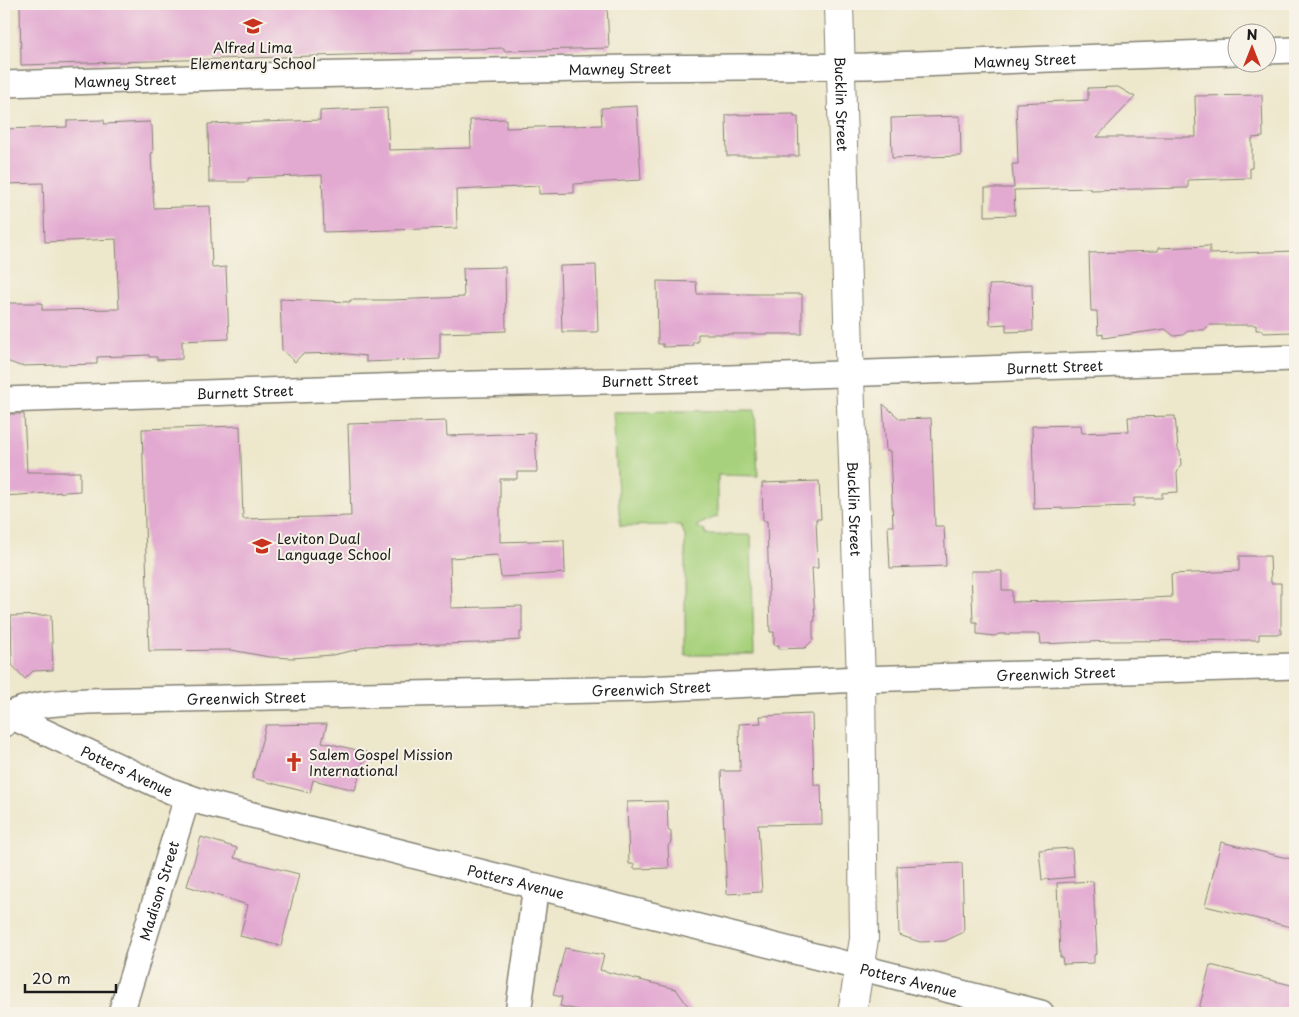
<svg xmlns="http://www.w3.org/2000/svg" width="1299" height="1017" font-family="'Playpen Sans',sans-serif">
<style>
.green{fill:#a7d17c;stroke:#62764c}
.building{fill:#e3aad1}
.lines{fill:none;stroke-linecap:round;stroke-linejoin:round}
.minor-casing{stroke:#848274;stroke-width:28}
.tertiary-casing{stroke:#848274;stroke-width:30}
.minor{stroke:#fff;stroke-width:25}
.tertiary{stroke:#fff;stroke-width:28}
.labels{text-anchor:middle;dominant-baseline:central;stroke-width:4;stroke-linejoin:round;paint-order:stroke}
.poi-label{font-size:14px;fill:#1c1c1c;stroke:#f7f3e8;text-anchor:start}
.street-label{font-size:14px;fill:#1c1c1c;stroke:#f7f3e8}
</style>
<rect width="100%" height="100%" fill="#f7f3e8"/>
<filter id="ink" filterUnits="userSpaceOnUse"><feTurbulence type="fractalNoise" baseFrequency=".02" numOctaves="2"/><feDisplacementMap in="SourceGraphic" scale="10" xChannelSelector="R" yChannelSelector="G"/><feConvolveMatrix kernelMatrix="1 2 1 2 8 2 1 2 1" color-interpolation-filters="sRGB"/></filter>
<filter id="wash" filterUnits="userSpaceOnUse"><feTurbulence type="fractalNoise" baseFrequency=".0096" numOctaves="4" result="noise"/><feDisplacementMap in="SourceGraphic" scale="20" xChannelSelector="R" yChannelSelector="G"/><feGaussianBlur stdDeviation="1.12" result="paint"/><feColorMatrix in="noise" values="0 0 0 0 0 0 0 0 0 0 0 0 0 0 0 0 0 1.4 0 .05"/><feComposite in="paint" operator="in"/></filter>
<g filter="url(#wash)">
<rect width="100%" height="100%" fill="#ede7cb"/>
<!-- green -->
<path class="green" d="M 755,410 L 758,476 L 718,475 L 718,516 L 696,526 L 705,531 L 706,535 L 751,535 L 754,655 L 685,655 L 685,536 L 681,525 L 620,526 L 613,412 Z"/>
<g id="blocks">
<!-- building -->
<path class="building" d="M 20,4 L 607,4 L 609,48 L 504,51 L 504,48 L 412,51 L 412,53 L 21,65 Z
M 1118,87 L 1135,97 L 1097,137 L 1196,137 L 1195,96 L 1262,95 L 1263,137 L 1252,138 L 1252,168 L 1250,168 L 1250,178 L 1188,180 L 1188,188 L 1090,190 L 1090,188 L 1014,190 L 1015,215 L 985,216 L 985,188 L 1014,188 L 1012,164 L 1018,164 L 1016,103 L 1088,100 L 1088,88 Z
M 637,106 L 641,180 L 574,184 L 574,193 L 539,194 L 539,186 L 456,190 L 457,228 L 324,232 L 322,175 L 248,178 L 248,182 L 209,182 L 208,124 L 320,120 L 320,111 L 387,108 L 389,150 L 471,148 L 470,120 L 506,119 L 506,128 L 602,125 L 601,108 Z
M 794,114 L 794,117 L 798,117 L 799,156 L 727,156 L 726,115 Z
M 960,116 L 961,156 L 892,158 L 891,118 Z
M 104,120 L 104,124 L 150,122 L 150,126 L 152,126 L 153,153 L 151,153 L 154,208 L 210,206 L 212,268 L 226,267 L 229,339 L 182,341 L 182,359 L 157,360 L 157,357 L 149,357 L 149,355 L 97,357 L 97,364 L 20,366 L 4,360 L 4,303 L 42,303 L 42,310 L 119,309 L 116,239 L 45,242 L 43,183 L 4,184 L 4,129 L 67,127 L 67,121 Z
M 1210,246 L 1210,254 L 1295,251 L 1295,328 L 1292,328 L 1292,332 L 1263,333 L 1262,330 L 1256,330 L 1256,325 L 1209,325 L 1204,330 L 1189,330 L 1183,335 L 1174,336 L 1165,329 L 1103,338 L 1103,334 L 1098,335 L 1097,311 L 1091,311 L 1089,253 L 1158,251 L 1158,248 Z
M 596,265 L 598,331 L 596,332 L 562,332 L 560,266 Z
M 505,267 L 506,331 L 440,333 L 440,359 L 366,362 L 366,356 L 339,353 L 302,354 L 295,362 L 282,350 L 280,299 L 350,302 L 350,300 L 391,300 L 464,297 L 463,268 Z
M 657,281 L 696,282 L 697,294 L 802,294 L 802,334 L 698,334 L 698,342 L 693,342 L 693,346 L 663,347 L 663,344 L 658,344 Z
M 1032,284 L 1033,331 L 1006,332 L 1006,324 L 990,325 L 989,285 Z
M 883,404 L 900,419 L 931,418 L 935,526 L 944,526 L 946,566 L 890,568 L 888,526 L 893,526 L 890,451 L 886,451 Z
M 4,414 L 24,414 L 27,472 L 80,472 L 80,491 L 4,496 Z
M 1175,416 L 1178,449 L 1180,452 L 1181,464 L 1177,473 L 1178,492 L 1162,493 L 1162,498 L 1134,498 L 1134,506 L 1034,509 L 1032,426 L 1081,425 L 1082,433 L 1129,431 L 1128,417 Z
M 446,421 L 447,436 L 535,433 L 537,472 L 517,472 L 517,479 L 500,479 L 500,542 L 564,540 L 565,573 L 501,577 L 498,555 L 450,558 L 451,608 L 522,606 L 522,632 L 520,632 L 520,640 L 478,643 L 366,646 L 356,650 L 332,655 L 292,658 L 269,657 L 231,650 L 149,651 L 142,429 L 240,426 L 243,519 L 351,516 L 348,424 Z
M 819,481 L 821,519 L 816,519 L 818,568 L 812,568 L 815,621 L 813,621 L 813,640 L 805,648 L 779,649 L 779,645 L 774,645 L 774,632 L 770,632 L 767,521 L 763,521 L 762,483 Z
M 1239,556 L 1270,556 L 1271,583 L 1281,583 L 1281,634 L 1259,634 L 1259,640 L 1111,641 L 1041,644 L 1040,634 L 999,634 L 995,636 L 977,634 L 977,622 L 973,622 L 971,571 L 1002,571 L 1002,590 L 1012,590 L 1012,602 L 1062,601 L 1062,602 L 1172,597 L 1171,574 L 1239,571 Z
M 51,615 L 53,670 L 33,671 L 25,679 L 12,665 L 11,616 Z
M 812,714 L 814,785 L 821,785 L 822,824 L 758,825 L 762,892 L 727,894 L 721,771 L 740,771 L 739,724 L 761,723 L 760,716 Z
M 327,724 L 322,742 L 366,752 L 355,790 L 313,780 L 310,793 L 252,778 L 266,725 Z
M 667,801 L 668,829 L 671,831 L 671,842 L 668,846 L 669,868 L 634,869 L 634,864 L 629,864 L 627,802 Z
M 201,837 L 237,848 L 234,858 L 299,874 L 281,946 L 240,936 L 248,905 L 187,886 Z
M 1221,842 L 1295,860 L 1295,928 L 1205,906 Z
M 1072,848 L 1074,877 L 1042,880 L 1039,850 Z
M 962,863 L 964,932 L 945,941 L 920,942 L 899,935 L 897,866 Z
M 1093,881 L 1097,954 L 1094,955 L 1094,963 L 1063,964 L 1062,957 L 1060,957 L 1057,883 Z
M 565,948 L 604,955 L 600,970 L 676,989 L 693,1013 L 591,1013 L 560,1006 L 562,997 L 553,995 Z
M 1210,965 L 1295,986 L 1295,1013 L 1198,1013 Z"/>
</g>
</g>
<g filter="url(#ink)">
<use href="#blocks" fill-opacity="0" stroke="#848274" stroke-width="1"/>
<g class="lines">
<!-- minor casing -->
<g class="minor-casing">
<g id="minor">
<path d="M 1266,51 L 1295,50"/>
<path id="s1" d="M 4,84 L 254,76 L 630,68 L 866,66 L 1236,52"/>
<path id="s2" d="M 4,400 L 434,385 L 730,378 L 1295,358"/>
<path id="s3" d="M 4,713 L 171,791 L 205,803 L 1041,1013"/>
<path id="s4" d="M 4,724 L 8,715 C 32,703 61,703 87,701 L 645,689 L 861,679 L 1295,666"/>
<path id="s5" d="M 121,1013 L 187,798"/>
<path d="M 518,1013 L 536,886"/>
</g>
</g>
<!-- tertiary casing -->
<g class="tertiary-casing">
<g id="tertiary">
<path id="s6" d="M 839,4 L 849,351 L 861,679 L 864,939 L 852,1013"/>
</g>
</g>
<!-- minor -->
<use href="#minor" class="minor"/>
<!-- tertiary -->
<use href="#tertiary" class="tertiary"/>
</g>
</g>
<!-- icons -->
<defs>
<g id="school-bare" transform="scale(1.5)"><path d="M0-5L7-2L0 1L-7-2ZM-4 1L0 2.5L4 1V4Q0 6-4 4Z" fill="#c8321e" stroke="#f7f3e8" stroke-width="2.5" paint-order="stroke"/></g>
<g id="church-bare" transform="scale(1.5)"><path d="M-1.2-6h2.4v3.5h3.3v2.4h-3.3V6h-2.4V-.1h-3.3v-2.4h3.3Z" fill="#c8321e" stroke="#f7f3e8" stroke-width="2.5" paint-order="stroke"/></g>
</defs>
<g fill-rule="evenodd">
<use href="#school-bare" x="253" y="26"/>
<use href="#school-bare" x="262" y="546"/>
<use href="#church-bare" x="294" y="762"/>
</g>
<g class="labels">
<!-- poi labels -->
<g class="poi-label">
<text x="253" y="47" text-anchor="middle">Alfred Lima<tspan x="253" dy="16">Elementary School</tspan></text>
<text x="277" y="538">Leviton Dual<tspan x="277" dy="16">Language School</tspan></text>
<text x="309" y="754">Salem Gospel Mission<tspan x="309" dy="16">International</tspan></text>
</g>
<!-- street labels -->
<g class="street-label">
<text stroke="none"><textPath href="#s1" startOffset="1021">Mawney Street</textPath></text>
<text stroke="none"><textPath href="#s1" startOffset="616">Mawney Street</textPath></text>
<text stroke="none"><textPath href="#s1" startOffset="121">Mawney Street</textPath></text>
<text stroke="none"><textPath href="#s6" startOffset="100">Bucklin Street</textPath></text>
<text stroke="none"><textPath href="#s2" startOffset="1051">Burnett Street</textPath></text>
<text stroke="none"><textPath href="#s2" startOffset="646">Burnett Street</textPath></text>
<text stroke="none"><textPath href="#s2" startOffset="241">Burnett Street</textPath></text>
<text stroke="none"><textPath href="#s6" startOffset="505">Bucklin Street</textPath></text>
<text stroke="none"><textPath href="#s4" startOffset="1060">Greenwich Street</textPath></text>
<text stroke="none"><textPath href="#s4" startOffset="655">Greenwich Street</textPath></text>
<text stroke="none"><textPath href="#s4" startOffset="250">Greenwich Street</textPath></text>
<text stroke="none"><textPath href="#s3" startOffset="136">Potters Avenue</textPath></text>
<text stroke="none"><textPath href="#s3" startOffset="541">Potters Avenue</textPath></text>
<text stroke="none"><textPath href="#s5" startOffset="128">Madison Street</textPath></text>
<text stroke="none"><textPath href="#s3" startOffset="946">Potters Avenue</textPath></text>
</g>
</g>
<!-- margin -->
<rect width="1299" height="1017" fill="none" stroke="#f7f3e8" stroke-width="20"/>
<!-- north arrow -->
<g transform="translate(1252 48)"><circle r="24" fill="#f7f3e8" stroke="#9f9d96"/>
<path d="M0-4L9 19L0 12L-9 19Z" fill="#c8321e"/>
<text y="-8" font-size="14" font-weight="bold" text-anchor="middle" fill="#1c1c1c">N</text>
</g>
<!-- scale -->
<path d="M25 984v8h91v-8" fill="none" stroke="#1c1c1c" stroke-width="2.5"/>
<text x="32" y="984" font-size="15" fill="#1c1c1c" stroke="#f7f3e8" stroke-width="4" paint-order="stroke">20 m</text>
</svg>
